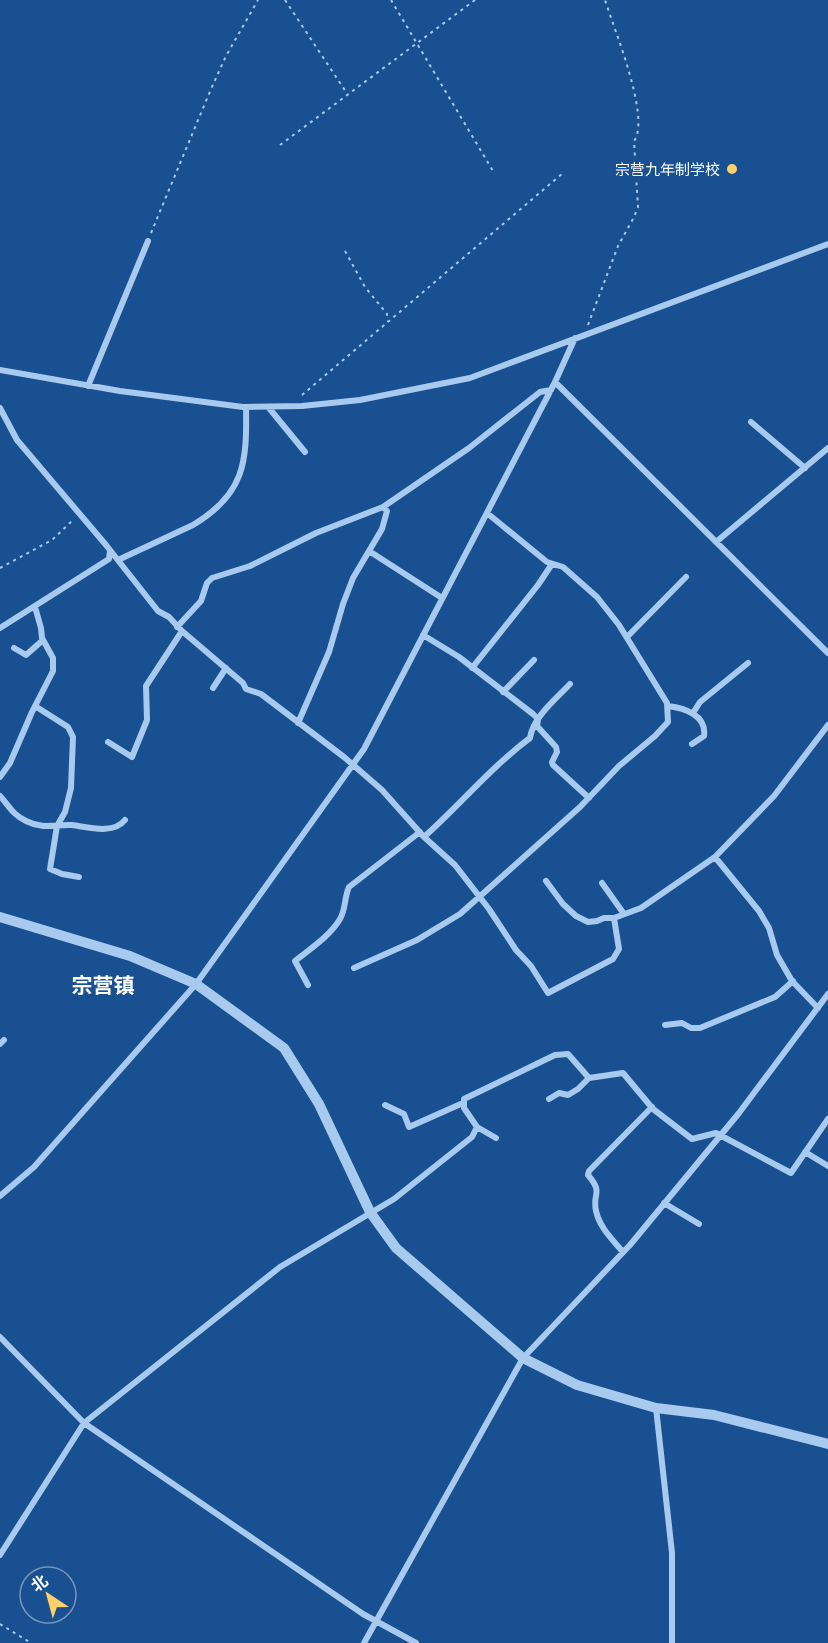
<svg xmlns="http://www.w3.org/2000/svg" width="828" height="1643" font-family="'Open Sans','Noto Sans SC',sans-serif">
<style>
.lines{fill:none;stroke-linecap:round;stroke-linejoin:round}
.path{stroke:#a8caef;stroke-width:2;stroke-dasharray:3 4.5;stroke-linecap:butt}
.minor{stroke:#a8caef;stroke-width:6}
.tertiary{stroke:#a8caef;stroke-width:10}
.poi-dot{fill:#ffd067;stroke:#195091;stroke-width:2}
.labels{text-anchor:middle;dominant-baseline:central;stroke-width:6;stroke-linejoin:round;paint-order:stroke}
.poi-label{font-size:15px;fill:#fff;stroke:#195091;text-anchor:end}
.district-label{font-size:21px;font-weight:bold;fill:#fff;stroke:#195091}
</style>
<rect width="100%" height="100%" fill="#195091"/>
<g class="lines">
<!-- path -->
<path class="path" d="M 285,0 L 348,95
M 391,0 L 493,171
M 280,145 L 475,0
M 151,233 L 211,89 L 226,56 L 258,0
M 345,251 L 365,287 L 387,314 L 388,322
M 588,325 L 618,246 L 634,217 L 638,207 L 634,141 C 651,118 614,29 605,0
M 302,395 L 563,173
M 0,568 L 52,540 L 73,520
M 0,1624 L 31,1643"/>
<!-- minor -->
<path class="minor" d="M 0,370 L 120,391 L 243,407 L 302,406 L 360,400 L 470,378 L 828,244
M 555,382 L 828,653
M 88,386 L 148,241
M 0,408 L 17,440 L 106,545 L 158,611 L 169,617 L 182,631 L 243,683 L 246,689 L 261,694 L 344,757 L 382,790 L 424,837 L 455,865 L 489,909 L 516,950 L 531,966 L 548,993 L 613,959 L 619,949 L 614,918
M 269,408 L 305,452
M 751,422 L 805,468
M 716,542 L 828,448
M 369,551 L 442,598
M 118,560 L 193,525 C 245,494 247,462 246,407
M 177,627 L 201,601 L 207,583 L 212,578 L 250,566 L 316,533 L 383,507 L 469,448 L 540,392 L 551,390
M 0,628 L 109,559 L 110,551
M 423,635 L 459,657 L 533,714 L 538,719 L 537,726 L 556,747 L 557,752 L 552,762 L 553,765 L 589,798
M 627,637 L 686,577
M 14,648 L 26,655 L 43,640
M 472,668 L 538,585 L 552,564
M 213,688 L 226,668
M 503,692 L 534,660
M 35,706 L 68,727 L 73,737 L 71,788 L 65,812 L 57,826 L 50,869 L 62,874 L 79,877
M 668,706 C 684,708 707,715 704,736 L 692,744
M 693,713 L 700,702 L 748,663
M 298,723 L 329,652 L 343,604 L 353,578 L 382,529 L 387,511 L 383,507
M 108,742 L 132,757 L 147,720 L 146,686 L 182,631
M 0,777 L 10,763 L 32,712 L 53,671 L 53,658 L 42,638 L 41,628 L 35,607
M 0,796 C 10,807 12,814 26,821 C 44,830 54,824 72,825 C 88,827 113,835 125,820
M 424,837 C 460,805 491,767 530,738 C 533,717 556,699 570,684
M 715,857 L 759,911 L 769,928 L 777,955 L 792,981 L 818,1008
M 546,881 L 563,904 L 576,916 L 588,922 L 597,921 L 604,918 L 614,918 L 641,908 L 715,857 L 774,796 L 828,725
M 602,883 L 624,914
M 354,968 L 417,940 L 460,914 L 580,807 L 619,766 L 655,736 L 668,722 L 667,703 L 619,625 L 597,597 L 563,567 L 547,562 L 487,513
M 308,985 L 295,961 C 310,949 330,936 340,919 C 346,909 344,898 349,887 L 420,832
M 665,1025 L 682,1023 L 691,1028 L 700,1028 L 775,997 L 793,981
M 0,1044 L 4,1040
M 549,1099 L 559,1093 L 568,1095 L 578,1089 L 589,1078
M 385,1105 L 404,1114 L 409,1127 L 463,1103
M 477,1127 L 496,1138
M 805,1152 L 828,1166
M 0,1196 L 34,1167 L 196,984 L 364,749 L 555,382 L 575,338
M 664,1203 L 699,1224
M 623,1252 C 612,1239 600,1228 596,1211 C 592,1192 604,1194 588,1175 L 589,1171 L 652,1107
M 0,1337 L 84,1423 L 363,1614 L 416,1643
M 656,1408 L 672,1553 L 672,1643
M 0,1555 L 84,1423 L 280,1267 L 394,1199 L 472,1137 L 477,1127 L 464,1108 L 464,1099 L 555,1055 L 568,1054 L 589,1078 L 623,1073 L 653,1109 L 692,1139 L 716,1133 L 791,1173 L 828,1119
M 364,1643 L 523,1358 L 630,1245 L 739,1113 L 828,994"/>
<!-- tertiary -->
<path class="tertiary" d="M 0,917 L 130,956 L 196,984 L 284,1048 L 319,1104 L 370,1212 L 396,1248 L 523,1358 L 577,1385 L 656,1408 L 714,1415 L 828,1444"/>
</g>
<!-- markers -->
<circle class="poi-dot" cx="732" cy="169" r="6"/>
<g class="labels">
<!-- poi labels -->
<g class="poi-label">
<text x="720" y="169">宗营九年制学校</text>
</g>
<!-- district labels -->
<g class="district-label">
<text x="103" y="985">宗营镇</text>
</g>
</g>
<!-- north arrow -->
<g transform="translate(48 1595) rotate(324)"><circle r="28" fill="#195091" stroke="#7596bd" stroke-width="1.5"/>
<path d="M0-4.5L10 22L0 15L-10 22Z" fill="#ffd067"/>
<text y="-9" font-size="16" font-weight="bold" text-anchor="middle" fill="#ffffff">北</text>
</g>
</svg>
